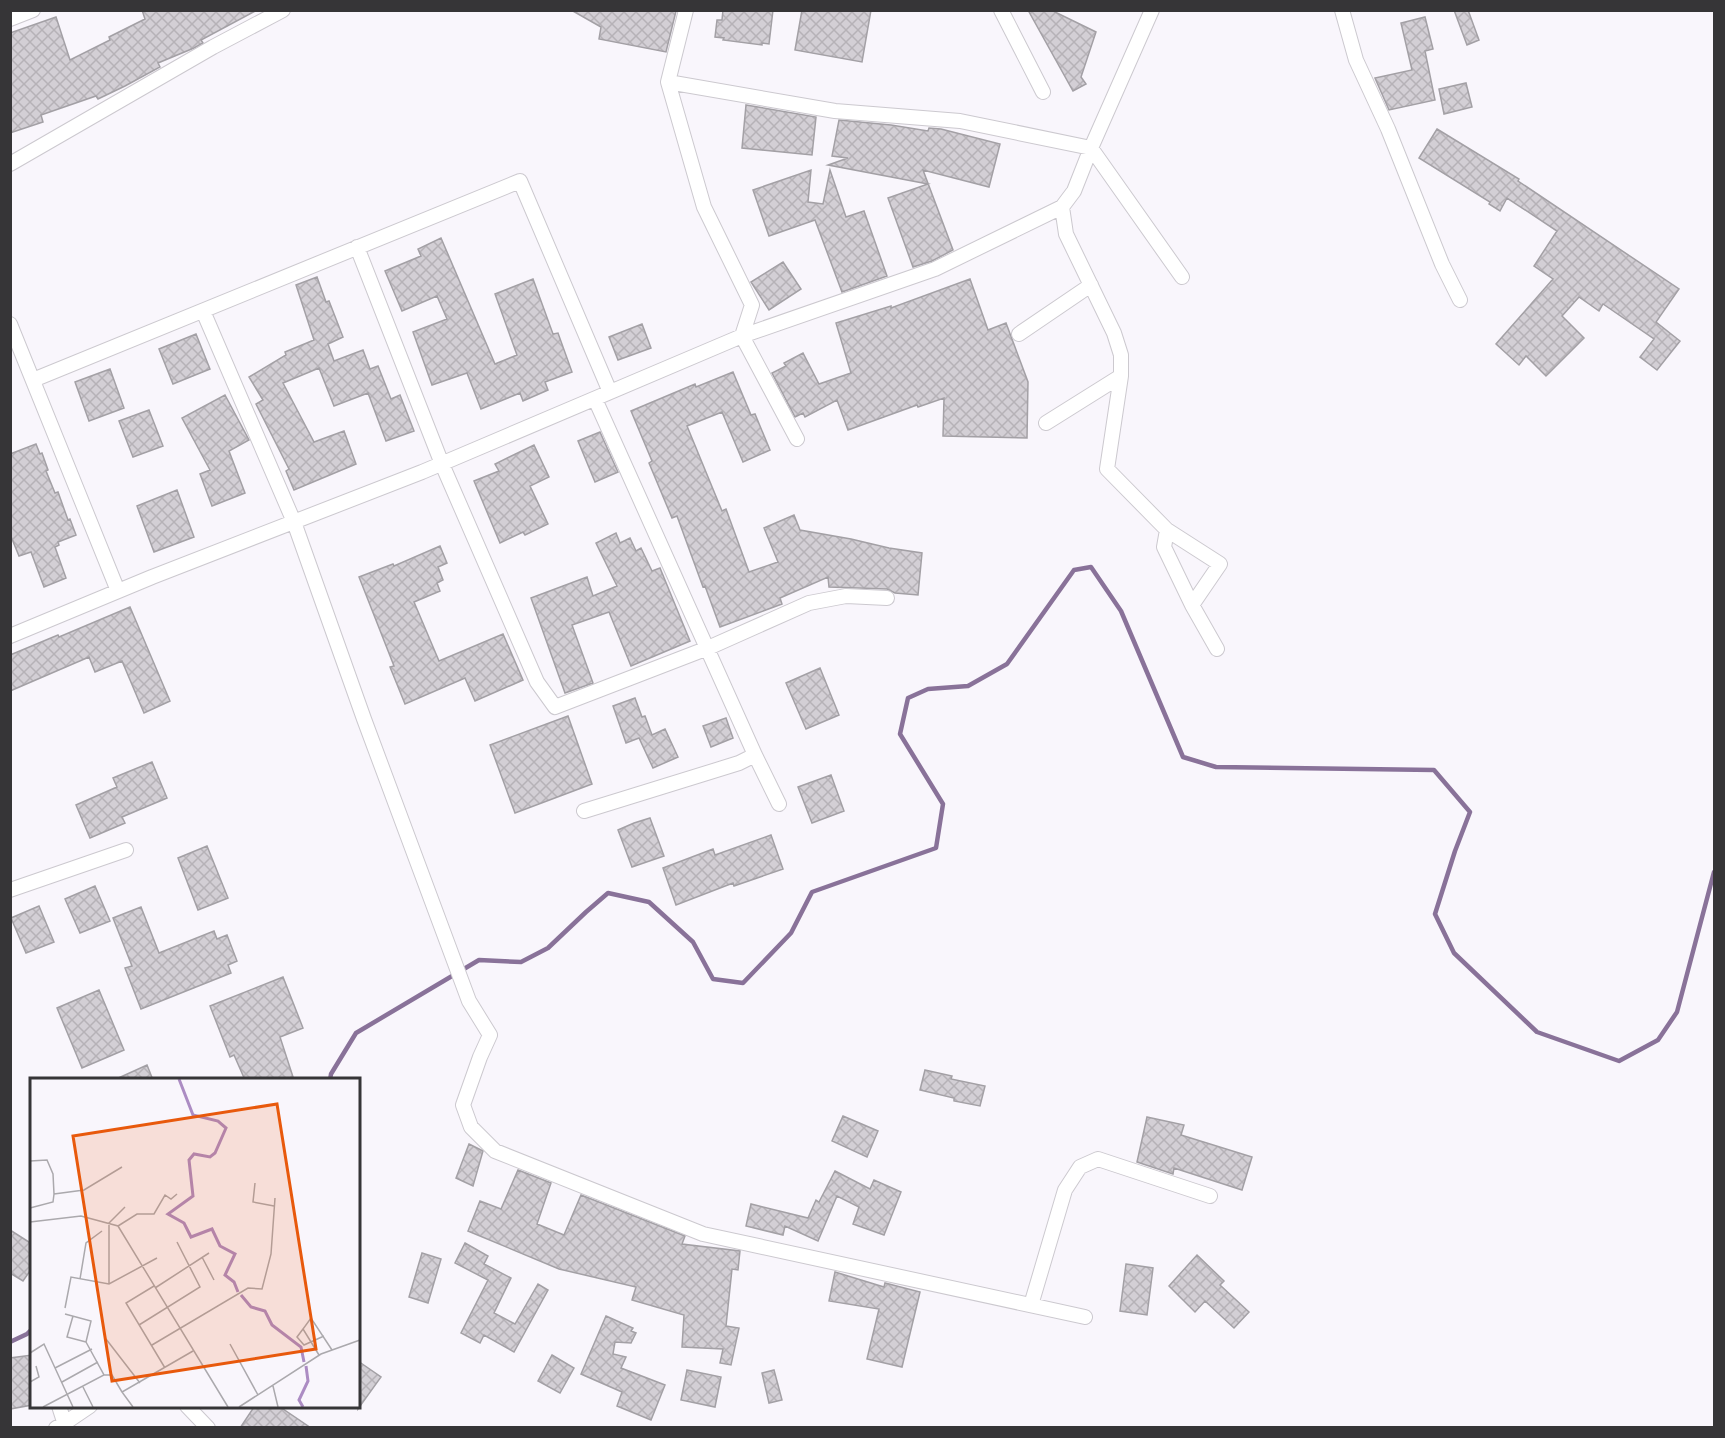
<svg xmlns="http://www.w3.org/2000/svg" width="1725" height="1438" font-family="'DejaVu Sans',sans-serif">
<style>
.lines{fill:none;stroke-linecap:round;stroke-linejoin:round}
.stream{stroke:#897299;stroke-width:4.5}
.building{fill:url(#building-cross-hatch);stroke:#a3a0a5;stroke-width:1.5}
.minor-casing{stroke:#ccc9cf;stroke-width:16}
.minor{stroke:#fff;stroke-width:14}
.inset-river{fill:none;stroke:#ac8cc3;stroke-width:3}
.inset-road{fill:none;stroke:#aba9ad;stroke-width:1.5}
.view{fill:#e8590c;fill-opacity:0.15;stroke:#e8590c;stroke-width:3}
.inset-edge{fill:none;stroke:#363537;stroke-width:3}
</style>
<defs>
<pattern id="building-cross-hatch" width="8" height="8" patternUnits="userSpaceOnUse" patternTransform="scale(1.5)"><rect width="8" height="8" fill="#d3cfd5"/><path d="M0 0l8 8M0 8l8-8" fill="none" stroke="#b6b2b7"/></pattern>
</defs>
<rect width="100%" height="100%" fill="#f9f6fc"/>
<g class="lines">
<!-- stream -->
<path class="stream" d="M 330,1080 L 331,1074 L 356,1033 L 479,960 L 521,962 L 548,948 L 586,912 L 608,893 L 649,902 L 693,942 L 713,979 L 743,983 L 791,933 L 812,892 L 936,848 L 943,804 L 900,734 L 908,698 L 928,689 L 968,686 L 1007,664 L 1074,570 L 1091,567 L 1121,611 L 1183,757 L 1216,767 L 1434,770 L 1470,812 L 1455,851 L 1435,914 L 1454,953 L 1537,1032 L 1619,1061 L 1658,1040 L 1677,1012 L 1714,872
M 10,1342 L 27,1334 L 32,1329"/>
</g>
<!-- building -->
<path class="building" d="M 142,10 L 257,10 L 201,40 L 203,43 L 194,48 L 158,63 L 160,67 L 125,86 L 98,99 L 96,96 L 41,115 L 43,122 L 10,133 L 10,33 L 56,17 L 70,60 L 110,40 L 109,37 L 145,19 Z
M 571,10 L 672,10 L 676,11 L 666,52 L 599,39 L 601,27 Z
M 723,10 L 773,10 L 769,44 L 762,43 L 762,45 L 723,40 L 724,38 L 715,37 L 717,20 L 722,20 Z
M 802,10 L 871,10 L 862,62 L 795,50 Z
M 1028,10 L 1051,10 L 1096,32 L 1081,77 L 1086,84 L 1073,91 Z
M 1454,10 L 1468,10 L 1479,40 L 1467,45 Z
M 1425,17 L 1433,49 L 1425,51 L 1435,100 L 1389,110 L 1375,78 L 1412,70 L 1401,23 Z
M 1466,83 L 1472,107 L 1444,114 L 1439,89 Z
M 746,105 L 816,117 L 812,155 L 742,148 Z
M 839,120 L 891,125 L 928,131 L 929,128 L 941,129 L 1000,144 L 989,187 L 923,170 L 953,250 L 932,261 L 913,267 L 888,198 L 928,184 L 828,165 L 848,158 L 832,156 Z
M 1437,129 L 1519,179 L 1518,181 L 1679,289 L 1656,322 L 1680,341 L 1657,370 L 1640,357 L 1654,339 L 1603,304 L 1599,311 L 1579,297 L 1562,316 L 1584,338 L 1546,376 L 1526,356 L 1519,365 L 1496,344 L 1553,279 L 1534,266 L 1557,231 L 1507,198 L 1500,211 L 1489,204 L 1490,202 L 1419,158 Z
M 811,170 L 808,202 L 823,204 L 830,170 L 846,217 L 864,211 L 887,276 L 842,292 L 815,220 L 769,236 L 753,190 Z
M 441,238 L 495,364 L 517,355 L 495,294 L 533,279 L 553,334 L 558,333 L 572,372 L 545,382 L 548,390 L 523,401 L 520,393 L 481,409 L 467,373 L 432,385 L 413,332 L 447,319 L 437,296 L 402,311 L 385,271 L 421,256 L 418,249 Z
M 783,262 L 801,289 L 769,310 L 751,282 Z
M 317,277 L 326,302 L 329,301 L 343,337 L 328,344 L 334,361 L 363,350 L 370,369 L 378,366 L 391,399 L 400,395 L 414,431 L 386,441 L 368,393 L 334,406 L 319,368 L 283,383 L 314,442 L 344,431 L 356,464 L 294,490 L 286,471 L 289,469 L 256,404 L 263,400 L 249,377 L 286,355 L 285,352 L 314,340 L 296,285 Z
M 970,279 L 988,330 L 1006,323 L 1028,382 L 1027,438 L 943,436 L 944,398 L 918,407 L 917,405 L 848,430 L 837,400 L 805,417 L 803,413 L 795,417 L 772,373 L 786,366 L 784,363 L 803,353 L 819,384 L 851,373 L 836,323 L 891,306 L 891,308 Z
M 642,324 L 651,348 L 618,360 L 609,337 Z
M 196,334 L 210,369 L 173,384 L 159,349 Z
M 110,369 L 124,408 L 89,421 L 75,382 Z
M 733,372 L 751,415 L 755,414 L 770,450 L 743,462 L 722,412 L 687,426 L 722,511 L 726,509 L 749,572 L 778,562 L 764,528 L 794,515 L 800,530 L 851,539 L 889,548 L 922,553 L 918,595 L 895,593 L 887,589 L 829,587 L 828,577 L 780,598 L 782,604 L 720,627 L 705,586 L 703,587 L 677,516 L 672,518 L 649,463 L 652,461 L 631,411 L 695,384 L 696,387 Z
M 225,395 L 249,440 L 229,451 L 245,493 L 212,506 L 200,474 L 210,470 L 182,418 Z
M 149,410 L 163,446 L 133,457 L 119,421 Z
M 600,432 L 618,472 L 595,482 L 578,441 Z
M 36,444 L 40,454 L 42,453 L 48,470 L 46,471 L 55,493 L 58,492 L 68,520 L 70,519 L 76,535 L 58,542 L 59,545 L 55,547 L 66,578 L 44,587 L 31,552 L 19,556 L 10,534 L 10,454 Z
M 534,445 L 549,477 L 530,486 L 548,524 L 525,535 L 523,532 L 500,543 L 474,481 L 499,471 L 495,464 Z
M 177,490 L 194,537 L 154,552 L 137,506 Z
M 616,533 L 620,543 L 630,538 L 636,551 L 641,548 L 652,571 L 660,568 L 690,641 L 631,666 L 609,612 L 572,625 L 593,683 L 565,693 L 531,598 L 587,577 L 593,596 L 617,586 L 596,543 Z
M 440,546 L 447,563 L 438,567 L 443,580 L 437,583 L 440,591 L 414,602 L 439,661 L 503,634 L 523,680 L 475,701 L 465,678 L 405,704 L 390,667 L 394,666 L 359,577 L 393,564 L 394,566 Z
M 130,607 L 170,701 L 144,713 L 122,661 L 95,672 L 89,657 L 10,691 L 10,655 L 58,635 L 59,637 Z
M 820,668 L 839,715 L 806,729 L 786,683 Z
M 635,698 L 642,717 L 645,716 L 652,735 L 665,729 L 678,757 L 653,768 L 639,738 L 626,743 L 613,706 Z
M 568,716 L 592,784 L 515,813 L 490,745 Z
M 726,718 L 733,738 L 711,747 L 703,726 Z
M 152,762 L 167,798 L 122,817 L 125,823 L 90,838 L 76,805 L 117,787 L 113,778 Z
M 831,775 L 844,811 L 812,823 L 798,787 Z
M 650,818 L 664,856 L 632,867 L 618,830 L 634,823 Z
M 771,835 L 783,869 L 734,886 L 733,883 L 676,905 L 663,868 L 713,849 L 715,855 Z
M 207,846 L 228,898 L 198,910 L 178,858 Z
M 95,886 L 110,921 L 80,933 L 65,899 Z
M 39,906 L 54,942 L 26,953 L 11,918 Z
M 141,907 L 159,953 L 214,931 L 217,939 L 227,935 L 237,961 L 228,965 L 231,973 L 141,1009 L 125,968 L 132,966 L 113,918 Z
M 283,977 L 303,1028 L 280,1037 L 294,1080 L 245,1080 L 234,1055 L 230,1057 L 210,1006 Z
M 99,990 L 124,1050 L 82,1068 L 57,1008 Z
M 147,1065 L 153,1080 L 114,1080 Z
M 925,1070 L 952,1076 L 951,1079 L 985,1086 L 980,1106 L 954,1101 L 954,1098 L 920,1090 Z
M 843,1116 L 878,1131 L 867,1157 L 832,1141 Z
M 1147,1117 L 1184,1125 L 1181,1135 L 1252,1157 L 1242,1190 L 1174,1168 L 1173,1174 L 1137,1162 Z
M 469,1144 L 483,1151 L 473,1186 L 456,1178 Z
M 518,1170 L 551,1183 L 537,1224 L 564,1235 L 581,1195 L 685,1236 L 682,1244 L 740,1251 L 738,1270 L 732,1269 L 726,1326 L 739,1328 L 731,1365 L 720,1363 L 723,1349 L 682,1347 L 684,1315 L 632,1300 L 636,1287 L 559,1269 L 468,1231 L 480,1201 L 501,1209 Z
M 835,1171 L 870,1189 L 874,1180 L 901,1192 L 884,1235 L 853,1224 L 859,1207 L 837,1196 L 818,1241 L 785,1226 L 783,1235 L 746,1226 L 751,1204 L 808,1218 L 816,1200 L 819,1202 Z
M 10,1230 L 32,1244 L 32,1268 L 23,1281 L 10,1273 Z
M 465,1243 L 488,1256 L 484,1264 L 511,1278 L 494,1313 L 515,1324 L 538,1284 L 548,1290 L 514,1352 L 484,1335 L 480,1343 L 461,1333 L 488,1280 L 455,1263 Z
M 422,1253 L 441,1259 L 428,1303 L 409,1297 Z
M 1197,1255 L 1224,1281 L 1220,1285 L 1249,1312 L 1234,1328 L 1205,1301 L 1195,1312 L 1169,1286 Z
M 1126,1264 L 1153,1268 L 1147,1315 L 1120,1311 Z
M 835,1272 L 884,1287 L 885,1283 L 920,1292 L 902,1367 L 867,1359 L 879,1309 L 829,1301 Z
M 606,1316 L 633,1328 L 631,1331 L 636,1333 L 631,1343 L 615,1342 L 613,1354 L 626,1357 L 621,1368 L 665,1385 L 651,1420 L 617,1406 L 622,1392 L 581,1374 Z
M 32,1355 L 32,1405 L 10,1409 L 10,1358 Z
M 552,1355 L 574,1368 L 560,1393 L 538,1381 Z
M 358,1361 L 381,1377 L 358,1409 Z
M 687,1370 L 721,1377 L 715,1407 L 681,1400 Z
M 774,1370 L 782,1400 L 769,1403 L 762,1373 Z
M 254,1407 L 280,1407 L 311,1428 L 240,1428 Z"/>
<g class="lines">
<!-- minor casing -->
<g class="minor-casing">
<path id="minor" d="M 686,10 L 668,82 L 704,207 L 752,305 L 742,336 L 797,439
M 1001,10 L 1043,92
M 1342,10 L 1356,60 L 1388,129 L 1442,264 L 1460,300
M 10,19 L 33,10
M 668,82 L 835,111 L 960,121 L 1091,148 L 1182,277
M 10,164 L 213,47 L 283,10
M 1062,207 L 1066,234 L 1114,333 L 1121,355 L 1121,376 L 1107,469 L 1167,530 L 1220,564 L 1192,605 L 1217,649
M 357,247 L 442,464 L 537,682 L 555,707 L 708,648 L 809,603 L 846,596 L 887,598
M 203,311 L 294,522 L 364,719 L 469,1001 L 490,1035 L 480,1057 L 463,1105 L 471,1127 L 495,1151 L 703,1234 L 1085,1317
M 10,324 L 118,591
M 1019,334 L 1091,285
M 33,380 L 520,181 L 610,392
M 595,399 L 755,755 L 779,804
M 1046,423 L 1121,376
M 1167,530 L 1164,547 L 1192,605
M 10,636 L 152,577 L 422,472 L 742,336 L 935,269 L 1062,207 L 1074,191 L 1091,148 L 1152,10
M 584,811 L 739,763 L 755,755
M 10,890 L 126,850
M 1031,1305 L 1065,1190 L 1080,1167 L 1098,1159 L 1210,1196
M 59,1406 L 66,1428
M 187,1406 L 208,1428
M 56,1428 L 65,1423 L 90,1406"/>
</g>
<!-- minor -->
<use href="#minor" class="minor"/>
</g>
<!-- overview -->
<g transform="translate(30 1078)">
<rect width="330" height="330" fill="#f9f6fc"/>
<path class="inset-river" d="M 149,1 L 163,37 L 188,43 L 196,50 L 185,75 L 180,79 L 164,76 L 159,82 L 163,118 L 138,136 L 154,145 L 161,159 L 182,151 L 190,168 L 205,176 L 195,197 L 204,204 L 208,214M 211,217 L 221,229 L 235,233 L 242,247 L 271,269 L 274,284M 273,329 L 269,322 L 278,303 L 276,288"/>
<path class="inset-road" d="M 0,83 L 17,82 L 23,96 L 24,116 L 23,124 L 0,130M 225,105 L 223,124 L 244,128M 24,116 L 54,112 L 92,89M 0,144 L 51,138 L 88,148 L 198,329M 88,148 L 107,136 L 124,136 L 135,117 L 141,121 L 147,116M 172,179 L 184,202M 50,201 L 56,165 L 72,153M 79,206 L 79,145 L 95,129M 124,208 L 96,225 L 135,290M 125,210 L 179,175M 35,230 L 41,199 L 79,206 L 127,180M 43,238 L 37,259 L 56,264M 109,247 L 170,209 L 147,164M 273,251 L 267,259 L 274,267 L 294,258M 76,261 L 110,305M 200,266 L 228,317M 122,267 L 218,210 L 232,211 L 241,176 L 245,120M 0,275 L 14,266 L 43,329M 289,277 L 273,251 L 281,240 L 302,272M 25,290 L 62,271M 74,297 L 82,297 L 92,314M 0,304 L 9,299 L 6,288M 32,304 L 68,284M 243,308 L 248,329M 53,309 L 63,329M 13,329 L 74,297 L 56,264 L 61,243 L 35,236M 103,329 L 92,314 L 163,273M 209,329 L 291,276 L 330,262"/>
<path class="view" d="M 247,26 L 286,271 L 82,303 L 43,58 Z"/>
<rect width="330" height="330" class="inset-edge"/>
</g>
<!-- border -->
<rect width="1725" height="1438" fill="none" stroke="#363537" stroke-width="24"/>
</svg>
